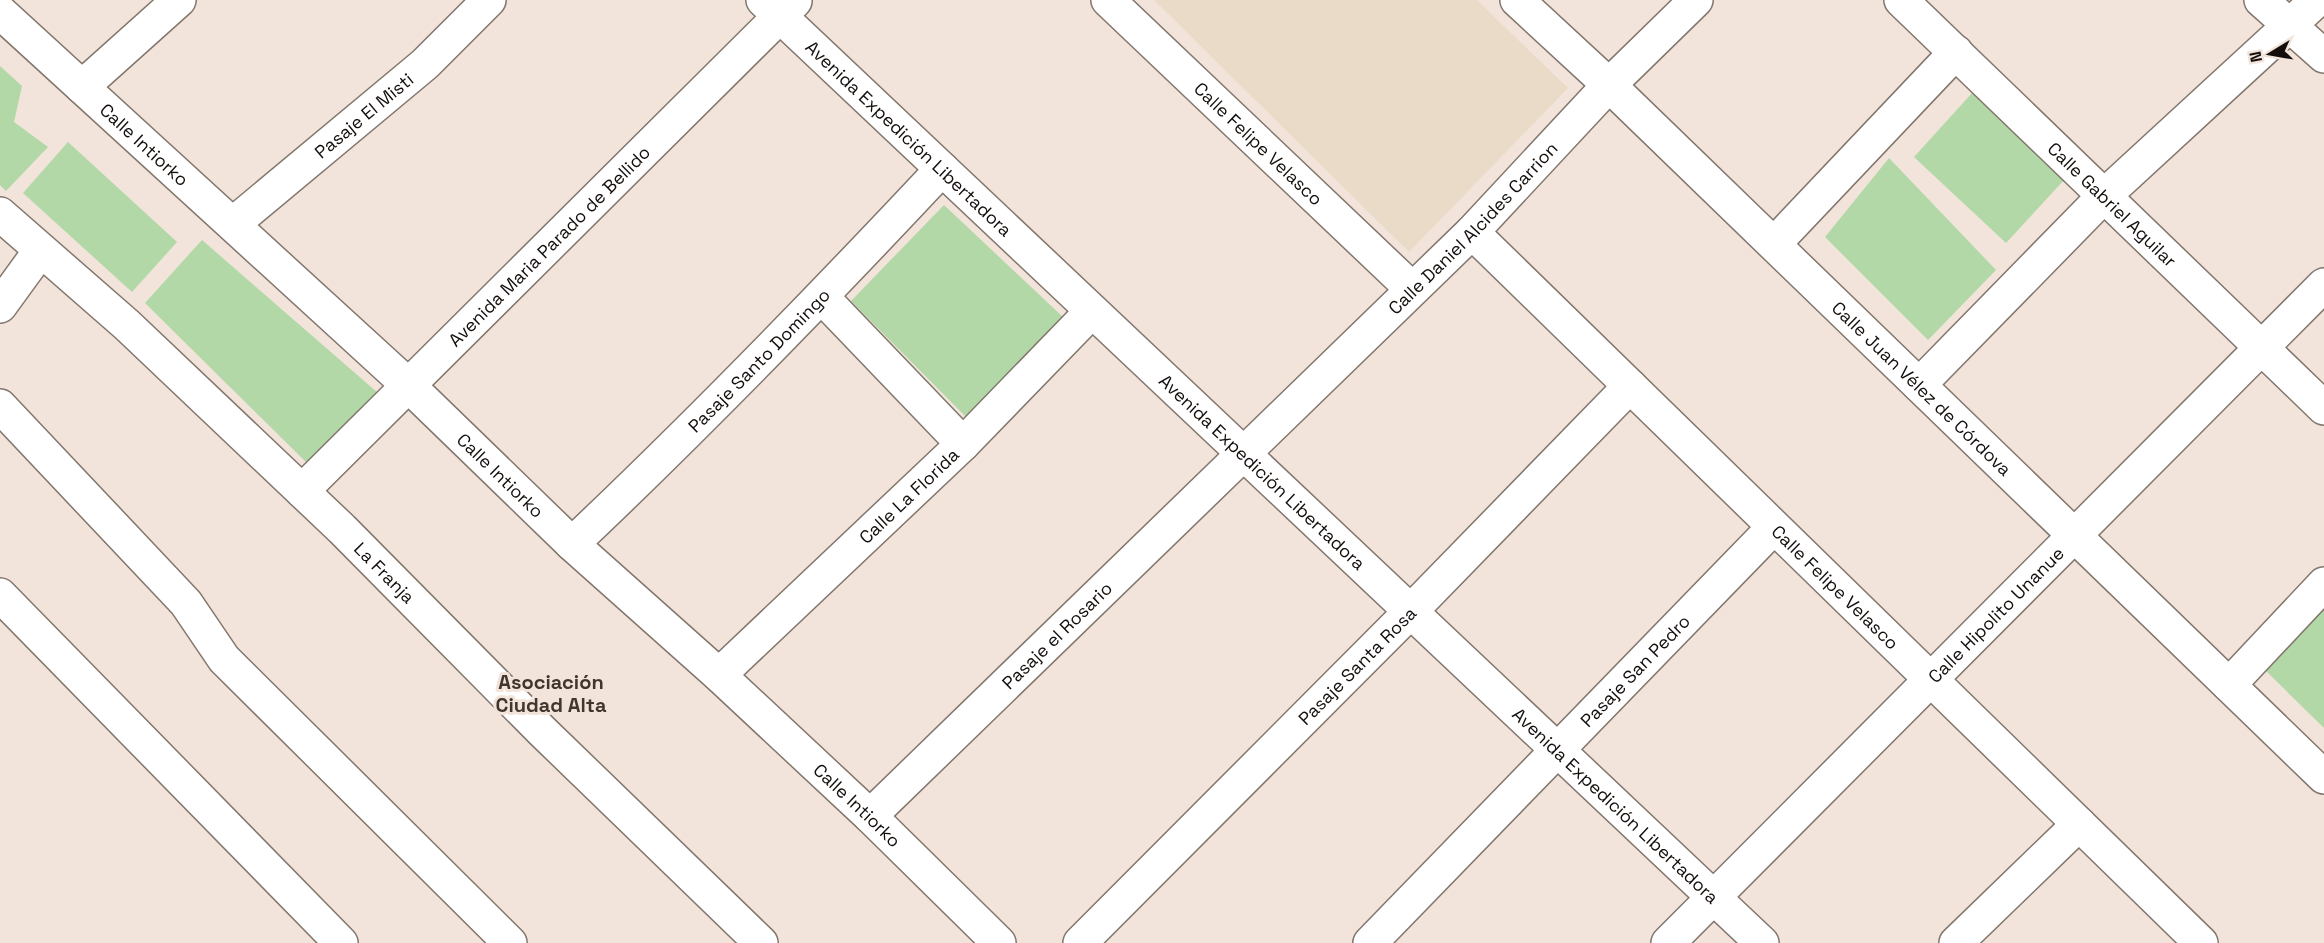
<svg xmlns="http://www.w3.org/2000/svg" width="2324" height="943" font-family="'Space Grotesk',sans-serif">
<style>
.education{fill:#eadac8}
.green{fill:#b1d8a6}
.lines{fill:none;stroke-linecap:round;stroke-linejoin:round}
.minor-casing{stroke:#82766d;stroke-width:36}
.minor{stroke:#fff;stroke-width:33}
.labels{text-anchor:middle;dominant-baseline:central;stroke-width:6;stroke-linejoin:round;paint-order:stroke}
.street-label{font-size:18px;fill:#130e0b;stroke:#f2e4da}
.neighbourhood-label{font-size:20px;font-weight:bold;fill:#41362e;stroke:#f2e4da}
</style>
<rect width="100%" height="100%" fill="#f2e4da"/>
<!-- education -->
<path class="education" d="M 1154,0 L 1477,0 L 1568,88 L 1409,252 Z"/>
<!-- green -->
<path class="green" d="M 0,66 L 22,86 L 14,122 L 48,147 L 6,191 L 0,185 Z
M 1973,92 L 2065,179 L 2006,243 L 1914,157 Z
M 68,142 L 177,242 L 132,292 L 23,193 Z
M 1889,158 L 1996,270 L 1928,340 L 1825,237 Z
M 944,205 L 1064,318 L 967,418 L 851,301 Z
M 202,240 L 378,393 L 307,463 L 145,303 Z
M 2324,608 L 2324,728 L 2264,669 Z"/>
<g class="lines">
<!-- minor casing -->
<g class="minor-casing">
<g id="minor">
<path id="s1" d="M 763,0 L 1762,943"/>
<path id="s2" d="M 1108,0 L 1411,288"/>
<path id="s3" d="M 1517,0 L 1609,85 L 2324,777"/>
<path id="s4" d="M 1901,0 L 2324,408"/>
<path d="M 2261,0 L 2324,56"/>
<path id="s5" d="M 0,12 L 408,385 L 572,544 L 719,675 L 870,816 L 999,943"/>
<path d="M 82,87 L 179,0"/>
<path id="s6" d="M 0,214 L 127,325 L 342,529 L 542,731 L 761,943"/>
<path id="s7" d="M 233,224 L 425,64 L 489,0"/>
<path id="s8" d="M 1472,232 L 2201,943"/>
<path d="M 1774,244 L 1956,52"/>
<path d="M 822,297 L 963,444"/>
<path d="M 0,306 L 40,251"/>
<path d="M 1919,385 L 2104,196 L 2317,0"/>
<path d="M 0,406 L 186,603 L 224,659 L 510,943"/>
<path id="s9" d="M 302,491 L 795,1"/>
<path id="s10" d="M 572,544 C 700,423 822,297 942,169"/>
<path d="M 0,595 L 341,943"/>
<path id="s11" d="M 719,675 L 963,444 L 1092,311"/>
<path d="M 2229,685 L 2324,584"/>
<path id="s12" d="M 870,816 L 1472,232 L 1609,85 L 1696,0"/>
<path id="s13" d="M 1080,943 L 1410,612 L 1630,386"/>
<path id="s14" d="M 1370,943 L 1774,527"/>
<path id="s15" d="M 1668,943 L 2324,285"/>
<path d="M 1956,943 L 2079,824"/>
</g>
</g>
<!-- minor -->
<use href="#minor" class="minor"/>
</g>
<g class="labels">
<!-- street labels -->
<g class="street-label">
<text stroke="none"><textPath href="#s7" startOffset="170">Pasaje El Misti</textPath></text>
<text stroke="none"><textPath href="#s1" startOffset="201">Avenida Expedición Libertadora</textPath></text>
<text stroke="none"><textPath href="#s2" startOffset="208">Calle Felipe Velasco</textPath></text>
<text stroke="none"><textPath href="#s5" startOffset="196">Calle Intiorko</textPath></text>
<text stroke="none"><textPath href="#s4" startOffset="294">Calle Gabriel Aguilar</textPath></text>
<text stroke="none"><textPath href="#s12" startOffset="842">Calle Daniel Alcides Carrion</textPath></text>
<text stroke="none"><textPath href="#s9" startOffset="348">Avenida Maria Parado de Bellido</textPath></text>
<text stroke="none"><textPath href="#s10" startOffset="262">Pasaje Santo Domingo</textPath></text>
<text stroke="none"><textPath href="#s3" startOffset="561">Calle Juan Vélez de Córdova</textPath></text>
<text stroke="none"><textPath href="#s1" startOffset="687">Avenida Expedición Libertadora</textPath></text>
<text stroke="none"><textPath href="#s5" startOffset="682">Calle Intiorko</textPath></text>
<text stroke="none"><textPath href="#s11" startOffset="261">Calle La Florida</textPath></text>
<text stroke="none"><textPath href="#s6" startOffset="526">La Franja</textPath></text>
<text stroke="none"><textPath href="#s8" startOffset="508">Calle Felipe Velasco</textPath></text>
<text stroke="none"><textPath href="#s15" startOffset="464">Calle Hipolito Unanue</textPath></text>
<text stroke="none"><textPath href="#s12" startOffset="260">Pasaje el Rosario</textPath></text>
<text stroke="none"><textPath href="#s13" startOffset="392">Pasaje Santa Rosa</textPath></text>
<text stroke="none"><textPath href="#s14" startOffset="380">Pasaje San Pedro</textPath></text>
<text stroke="none"><textPath href="#s1" startOffset="1173">Avenida Expedición Libertadora</textPath></text>
<text stroke="none"><textPath href="#s5" startOffset="1168">Calle Intiorko</textPath></text>
</g>
<!-- neighbourhood labels -->
<g class="neighbourhood-label">
<text x="551" y="682">Asociación<tspan x="551" dy="23">Ciudad Alta</tspan></text>
</g>
</g>
<!-- north arrow -->
<g transform="translate(2270 54) rotate(259)" stroke="#f2e4da" stroke-width="4.5" paint-order="stroke">
<path d="M0-4.5L10 22L0 15L-10 22Z" fill="#130e0b"/>
<text y="-9" font-size="16" font-weight="bold" text-anchor="middle" fill="#130e0b">N</text>
</g>
</svg>
